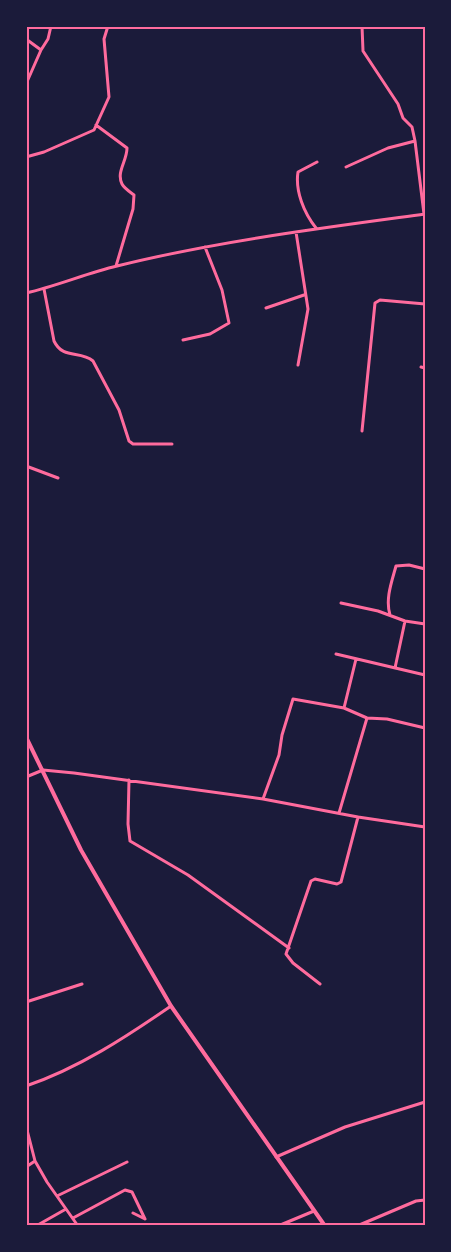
<svg xmlns="http://www.w3.org/2000/svg" width="451" height="1252" font-family="Inter,sans-serif">
<style>
.lines{fill:none;stroke-linecap:round;stroke-linejoin:round}
.minor{stroke:#ff6b9d;stroke-width:3}
.tertiary{stroke:#ff6b9d;stroke-width:4}
.neatline{fill:none;stroke:#ff6b9d;stroke-width:2}
</style>
<rect width="100%" height="100%" fill="#1b1b3a"/>
<g class="lines">
<!-- minor -->
<path class="minor" d="M 362,26 L 363,51 L 398,104 L 403,118 L 412,127 L 415,141 L 424,214
M 26,39 L 41,50 L 26,84
M 41,50 L 48,39 L 51,26
M 96,125 L 127,148 C 127,161 116,172 122,184 C 124,188 130,192 134,195 L 133,209 L 116,266
M 26,157 L 44,152 L 94,130 L 109,97 L 104,39 L 108,26
M 346,167 L 388,148 L 415,141
M 316,228 C 304,213 295,191 298,172 L 317,162
M 296,232 L 308,309 L 298,365
M 44,289 L 54,341 C 63,360 80,350 93,361 L 119,410 L 129,441 L 133,444 L 172,444
M 26,293 C 57,286 87,273 117,266 C 218,241 322,228 425,214
M 266,308 L 304,295
M 183,340 L 210,334 L 229,323 L 222,290 L 205,247
M 421,367 L 425,368
M 362,431 L 375,303 L 380,300 L 425,304
M 26,466 L 58,478
M 341,603 L 378,611 L 405,621 L 425,624
M 390,615 C 385,599 392,581 396,566 L 409,565 L 425,569
M 336,654 L 425,675
M 395,668 L 405,621
M 344,708 L 356,659
M 26,777 L 43,770 L 74,773 L 263,799 L 358,817 L 425,827
M 129,780 L 128,824 L 130,841 L 188,875 L 289,948
M 263,799 L 279,755 L 282,735 L 293,699 L 344,708 L 367,718 L 387,719 L 425,728
M 339,813 L 367,718
M 320,984 L 293,963 L 286,954 L 311,881 L 315,879 L 337,884 L 341,882 L 358,817
M 26,1002 L 82,984
M 26,1086 C 79,1068 126,1037 171,1006
M 26,1126 L 35,1161 L 26,1167
M 276,1157 L 345,1127 L 425,1102
M 35,1161 L 47,1182 L 78,1226
M 57,1196 L 127,1162
M 73,1218 L 125,1190 L 132,1192 L 145,1219 L 133,1213
M 36,1226 L 66,1209
M 278,1226 L 314,1211
M 357,1226 L 416,1201 L 425,1200"/>
<!-- tertiary -->
<path class="tertiary" d="M 26,737 L 81,850 L 171,1006 L 325,1226"/>
</g>
<!-- border -->
<rect width="451" height="1252" fill="none" stroke="#1b1b3a" stroke-width="55"/>
<rect x="28" y="28" width="396" height="1196" class="neatline"/>
</svg>
